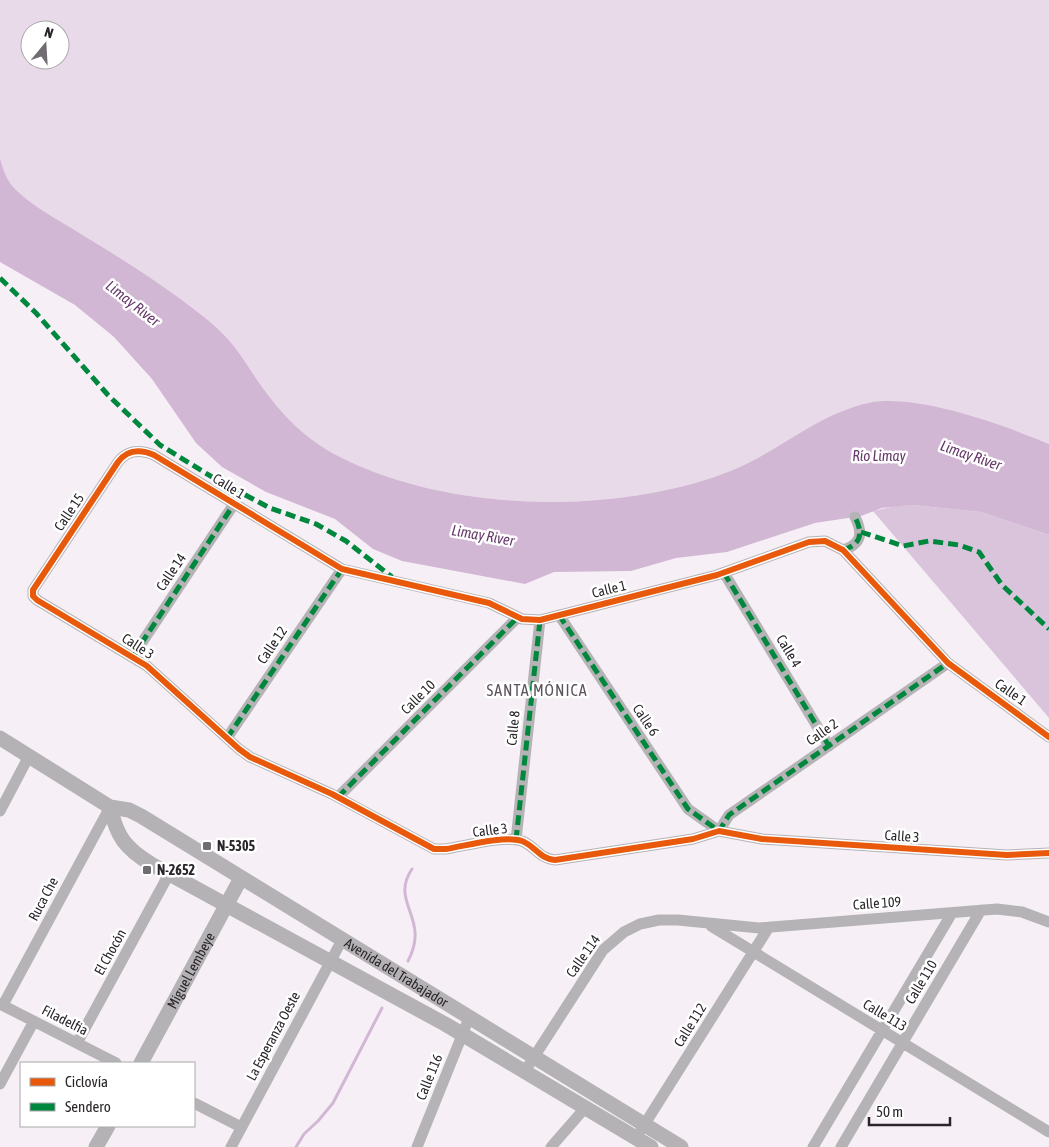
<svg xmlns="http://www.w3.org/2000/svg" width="1049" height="1147" font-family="'Asap Condensed',sans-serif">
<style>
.green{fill:#e9daea;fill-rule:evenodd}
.forest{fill:#dac4dc}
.water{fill:#d2b7d4}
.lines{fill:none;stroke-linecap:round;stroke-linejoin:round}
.stream{stroke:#d2b7d4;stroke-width:3}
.street{stroke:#b5b3b5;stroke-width:11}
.secondary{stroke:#b5b2b5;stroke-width:15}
.quiet{stroke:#00873e;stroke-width:5;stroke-dasharray:10 5;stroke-linecap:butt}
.cycleway-casing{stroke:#fff;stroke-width:9}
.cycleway{stroke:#e8590c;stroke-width:6}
.poi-dot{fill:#716c71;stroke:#fff;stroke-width:2}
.labels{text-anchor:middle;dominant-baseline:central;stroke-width:5;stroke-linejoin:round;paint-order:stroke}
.street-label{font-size:14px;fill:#292529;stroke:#fff}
.poi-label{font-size:14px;font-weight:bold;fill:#292529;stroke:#fff;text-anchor:start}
.water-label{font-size:15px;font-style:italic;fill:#66386a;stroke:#fff}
.quarter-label{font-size:16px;letter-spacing:1px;fill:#5d555e;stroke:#fff}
</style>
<rect width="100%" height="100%" fill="#f6f0f6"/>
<!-- green -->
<path class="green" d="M 0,0 L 1049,0 L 1049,444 C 1006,426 913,394 868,403 C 818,414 779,451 733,470 C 619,516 448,513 338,456 C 305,439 281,414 260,384 C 248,367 238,349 224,335 C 212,322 196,311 182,300 C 149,276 116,255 81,234 C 59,220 35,208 16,190 C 7,181 3,170 0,158 ZM 30,30 L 60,30 L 60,60 L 30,60 Z"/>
<!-- forest -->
<path class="forest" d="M 912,505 L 981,512 L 1049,535 L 1049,718 L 873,511 L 896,506 Z"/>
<!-- water -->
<path class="water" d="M 0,158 C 3,170 7,181 16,190 C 35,208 59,220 81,234 C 116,255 149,276 182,300 C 196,311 212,322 224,335 C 238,349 248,367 260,384 C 281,414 305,439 338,456 C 448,513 619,516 733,470 C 779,451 818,414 868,403 C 916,393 1004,425 1049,444 L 1049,535 L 981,512 L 912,505 L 882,508 L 861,516 L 815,523 L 727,552 L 676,558 L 631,571 L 554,572 L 525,584 L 402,561 L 373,549 L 335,519 L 266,492 L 222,467 L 196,443 L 152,379 L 114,337 L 75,305 L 0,262 Z"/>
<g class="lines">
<!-- stream -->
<path class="stream" d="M 408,961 C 431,918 389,903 412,869
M 296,1147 L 304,1134 L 318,1121 L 333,1103 L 382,1008"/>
<!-- street -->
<path class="street" d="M 843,550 C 862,544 863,533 855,517
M 724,573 L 829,746
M 559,615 L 688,809 L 719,831 L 729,815 L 948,663
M 133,656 L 234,504
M 1049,737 L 948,663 L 843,550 L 825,541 L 809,542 L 717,575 L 540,620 L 522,619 L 489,603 L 342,569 L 154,455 C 140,449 127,450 118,462 L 33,590 L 33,596 L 37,600 L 147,666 L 239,749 L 250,757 L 332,794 L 434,849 L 446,849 C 465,846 504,835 522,841 C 535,846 540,859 555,860 L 693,839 L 719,831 L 762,839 L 1007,855 L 1049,853
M 227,738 L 342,569
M 338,797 L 518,617
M 0,811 L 29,756
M 516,840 L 540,620
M 711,926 L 1049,1132
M 0,1004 L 116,1063
M 3,1005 L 110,807
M 77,1043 L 169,874
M 525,1071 L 603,950 L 624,932 L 640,924 L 659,920 L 678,920 L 759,928 L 997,909 L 1022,912 L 1049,922
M 0,1084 L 34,1021
M 194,1103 L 241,1127
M 641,1130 L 769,927
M 231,1147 L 342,940
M 417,1147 L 469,1018
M 551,1147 L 585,1108
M 813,1147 L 952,913
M 841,1147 L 981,910"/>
<!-- secondary -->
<g class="secondary">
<path id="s1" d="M 0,738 L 110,807 L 129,810 L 141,816 L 681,1147"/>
<path d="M 110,807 C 117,837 125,848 151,864 L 445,1024 L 651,1147"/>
<path id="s2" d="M 141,1063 L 241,878"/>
<path d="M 96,1147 L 108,1126"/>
</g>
<!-- quiet -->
<path class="quiet" d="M 0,278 L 36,313 L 108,395 L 160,445 L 217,480 L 270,508 L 316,524 L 346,541 L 392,577
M 861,532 L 903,546 L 929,541 L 959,545 L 979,552 L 1002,585 L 1049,629
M 843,550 C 862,544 863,533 855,517
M 724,573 L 829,746
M 559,615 L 688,809 L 719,831 L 729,815 L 948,663
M 133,656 L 234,504
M 227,738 L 342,569
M 338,797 L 518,617
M 516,840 L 540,620"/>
<!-- cycleway casing -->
<g class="cycleway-casing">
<path id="cycleway" d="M 1049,737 L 948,663 L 843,550 L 825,541 L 809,542 L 717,575 L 540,620 L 522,619 L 489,603 L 342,569 L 154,455 C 140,449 127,450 118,462 L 33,590 L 33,596 L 37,600 L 147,666 L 239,749 L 250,757 L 332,794 L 434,849 L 446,849 C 465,846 504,835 522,841 C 535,846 540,859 555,860 L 693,839 L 719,831 L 762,839 L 1007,855 L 1049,853"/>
</g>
<!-- cycleway -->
<use href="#cycleway" class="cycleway"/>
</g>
<!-- markers -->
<g class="poi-dot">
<rect x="202" y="841" width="10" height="10" rx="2.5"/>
<rect x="142" y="865" width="10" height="10" rx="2.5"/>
</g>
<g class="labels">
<!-- street labels -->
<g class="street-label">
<text transform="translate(229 486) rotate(32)">Calle 1</text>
<text transform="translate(69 512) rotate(-56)">Calle 15</text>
<text transform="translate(171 572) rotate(-56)">Calle 14</text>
<text transform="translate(609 589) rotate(-14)">Calle 1</text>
<text transform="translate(272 645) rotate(-56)">Calle 12</text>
<text transform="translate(138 646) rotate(33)">Calle 3</text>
<text transform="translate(789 651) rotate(59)">Calle 4</text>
<text transform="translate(1011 692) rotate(35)">Calle 1</text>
<text transform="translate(418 697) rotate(-45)">Calle 10</text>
<text transform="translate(646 720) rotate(56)">Calle 6</text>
<text transform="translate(513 728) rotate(-84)">Calle 8</text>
<text transform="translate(822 732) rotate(-35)">Calle 2</text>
<text transform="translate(490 830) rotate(-7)">Calle 3</text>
<text transform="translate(902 836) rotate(4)">Calle 3</text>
<text transform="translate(43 899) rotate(-62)">Ruca Che</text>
<text transform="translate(877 903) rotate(-4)">Calle 109</text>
<text transform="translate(110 952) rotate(-61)">El Chocón</text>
<text transform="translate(583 956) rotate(-55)">Calle 114</text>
<text stroke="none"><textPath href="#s2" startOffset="105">Miguel Lembeye</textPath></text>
<text stroke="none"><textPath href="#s1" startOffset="462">Avenida del Trabajador</textPath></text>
<text transform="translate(921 982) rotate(-59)">Calle 110</text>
<text transform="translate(885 1015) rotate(31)">Calle 113</text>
<text transform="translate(65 1020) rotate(27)">Filadelfia</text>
<text transform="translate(690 1025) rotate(-58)">Calle 112</text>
<text transform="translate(273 1036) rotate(-62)">La Esperanza Oeste</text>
<text transform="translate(429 1077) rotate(-68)">Calle 116</text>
</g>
<!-- poi labels -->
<g class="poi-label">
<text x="217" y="846">N-5305</text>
<text x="157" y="870">N-2652</text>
</g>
<!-- water labels -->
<g class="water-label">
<text transform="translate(133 303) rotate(38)">Limay River</text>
<text x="879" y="455">Río Limay</text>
<text transform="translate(971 455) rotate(19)">Limay River</text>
<text transform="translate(483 535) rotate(10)">Limay River</text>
</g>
<!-- quarter labels -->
<g class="quarter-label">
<text x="537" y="690">SANTA MÓNICA</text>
</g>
</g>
<!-- legend -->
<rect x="20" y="1062" width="175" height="65" fill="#ffffff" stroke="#a9a8a9"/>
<rect x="30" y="1078" width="25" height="8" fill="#e8590c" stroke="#a9a8a9"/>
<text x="65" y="1087" font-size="15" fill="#292529">Ciclovía</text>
<rect x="30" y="1103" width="25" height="8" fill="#00873e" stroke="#a9a8a9"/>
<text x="65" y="1112" font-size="15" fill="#292529">Sendero</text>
<!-- north arrow -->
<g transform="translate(45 45) rotate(18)"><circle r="24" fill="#ffffff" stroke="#a9a8a9"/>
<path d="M0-4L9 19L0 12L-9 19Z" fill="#716c71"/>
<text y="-8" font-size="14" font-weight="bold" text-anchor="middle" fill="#292529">N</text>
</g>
<!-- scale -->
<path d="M869 1117v8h81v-8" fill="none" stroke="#292529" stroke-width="2.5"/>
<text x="876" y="1117" font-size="15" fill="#292529" stroke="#ffffff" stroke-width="4" paint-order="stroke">50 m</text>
</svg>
